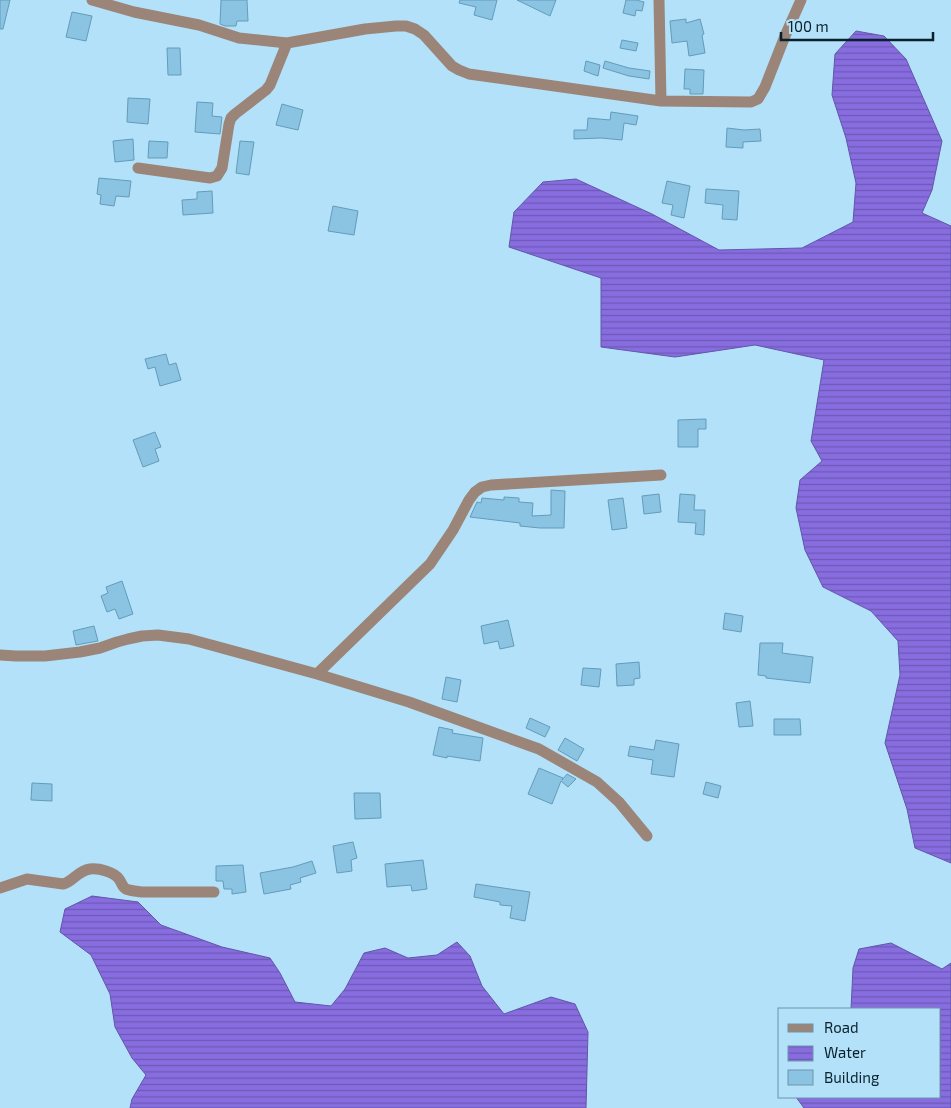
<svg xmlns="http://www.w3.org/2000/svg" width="951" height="1108" font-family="'Exo 2',sans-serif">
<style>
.water{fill:url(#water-rules);stroke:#6156a9}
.building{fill:#8bc4e2;stroke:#639cb9}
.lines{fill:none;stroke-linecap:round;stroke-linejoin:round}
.street{stroke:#9b8578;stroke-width:11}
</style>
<defs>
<pattern id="water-rules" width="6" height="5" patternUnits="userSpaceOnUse" patternTransform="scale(1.25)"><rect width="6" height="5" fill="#876ddf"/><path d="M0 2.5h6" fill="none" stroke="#6d59b5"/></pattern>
</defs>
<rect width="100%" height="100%" fill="#b3e1f9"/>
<!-- water -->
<path class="water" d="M 856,31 L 884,36 L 906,59 L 942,141 L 932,190 L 922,213 L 951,226 L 951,863 L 915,848 L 907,809 L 885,743 L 900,675 L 898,641 L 871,611 L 823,587 L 805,550 L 796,508 L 800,480 L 822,461 L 811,441 L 824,360 L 755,345 L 675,357 L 601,347 L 601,278 L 509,247 L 514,212 L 543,182 L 576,179 L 652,214 L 719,250 L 802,248 L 853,222 L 856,183 L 846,138 L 832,95 L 835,54 Z
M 92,896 L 138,902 L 161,925 L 222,947 L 270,958 L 280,973 L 295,1002 L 331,1006 L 345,989 L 364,953 L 385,948 L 408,958 L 437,955 L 457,942 L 470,956 L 482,986 L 504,1014 L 551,997 L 575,1004 L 588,1032 L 586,1108 L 130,1108 L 132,1099 L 146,1075 L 132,1058 L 115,1027 L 110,994 L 91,955 L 60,932 L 65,909 Z
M 891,943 L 942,969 L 951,963 L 951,1108 L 804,1108 L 796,1097 L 940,1097 L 940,1009 L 851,1009 L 853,968 L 859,949 Z"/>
<!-- building -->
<path class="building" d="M 0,0 L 10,0 L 3,29 L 0,29 Z
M 221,0 L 247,0 L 248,21 L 237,21 L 236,26 L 225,26 L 220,24 Z
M 460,0 L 497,0 L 492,20 L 474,15 L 476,7 L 459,3 Z
M 517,0 L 556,0 L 550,16 Z
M 626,0 L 636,0 L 644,2 L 642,11 L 636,10 L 635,16 L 623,13 Z
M 72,12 L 92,16 L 86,41 L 66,37 Z
M 686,19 L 686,23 L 700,19 L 704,34 L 702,35 L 705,53 L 689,56 L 687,41 L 672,43 L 670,21 Z
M 622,40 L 638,43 L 636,51 L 620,48 Z
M 167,48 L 180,48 L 181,75 L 168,75 Z
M 586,61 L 600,65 L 598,76 L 584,71 Z
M 605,61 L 629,68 L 650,71 L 649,79 L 629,76 L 603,68 Z
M 685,69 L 704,70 L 703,94 L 690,94 L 690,89 L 684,89 Z
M 128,98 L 150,99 L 148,124 L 127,122 Z
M 197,102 L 213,103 L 212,116 L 222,117 L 220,134 L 195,132 Z
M 282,104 L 303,110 L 298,130 L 276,125 Z
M 611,112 L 638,116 L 636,125 L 624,123 L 622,140 L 601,138 L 574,139 L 574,130 L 587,130 L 588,118 L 610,120 Z
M 727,128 L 744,130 L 760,129 L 761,141 L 743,142 L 743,148 L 726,147 Z
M 133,139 L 134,160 L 115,162 L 113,141 Z
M 149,141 L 168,142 L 167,158 L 148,158 Z
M 240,141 L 254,142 L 249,175 L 236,173 Z
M 99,178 L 131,181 L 129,197 L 116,196 L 114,206 L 100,204 L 101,195 L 97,194 Z
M 667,181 L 690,186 L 684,218 L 671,215 L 673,205 L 662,203 Z
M 706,189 L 739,191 L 737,220 L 722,219 L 723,205 L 705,203 Z
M 212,191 L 213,213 L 183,215 L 182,200 L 197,199 L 197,192 Z
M 333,206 L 358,211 L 354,235 L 328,231 Z
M 166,354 L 169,365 L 176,363 L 181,380 L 160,386 L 155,367 L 148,369 L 145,359 Z
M 706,419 L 706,429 L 698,429 L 698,447 L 678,447 L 678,420 Z
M 155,432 L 161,447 L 155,449 L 159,461 L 143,467 L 133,440 Z
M 551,490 L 565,491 L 564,528 L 540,528 L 520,526 L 520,523 L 470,517 L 477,502 L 481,503 L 482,498 L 504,500 L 504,497 L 519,498 L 519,502 L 533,503 L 532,516 L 551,515 Z
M 659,494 L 661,512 L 644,514 L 642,496 Z
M 680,494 L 695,495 L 694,510 L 705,510 L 704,535 L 695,534 L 696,523 L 678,522 Z
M 623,498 L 627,528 L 612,530 L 608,500 Z
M 122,581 L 133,614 L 119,619 L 115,609 L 107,612 L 101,596 L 108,593 L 106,587 Z
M 725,613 L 743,616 L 741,632 L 723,629 Z
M 508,620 L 514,646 L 500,649 L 498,641 L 484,644 L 481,626 Z
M 94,626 L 98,641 L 76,645 L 73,631 Z
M 760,643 L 783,643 L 782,653 L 813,657 L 810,683 L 766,678 L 766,676 L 758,675 Z
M 639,662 L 640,678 L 634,679 L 634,685 L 617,686 L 616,664 Z
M 583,668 L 601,669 L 599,687 L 581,685 Z
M 446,677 L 461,680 L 457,702 L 442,699 Z
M 750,701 L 753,726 L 739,727 L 736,703 Z
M 530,718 L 550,727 L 545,737 L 526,728 Z
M 774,719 L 800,719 L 801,735 L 774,735 Z
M 439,727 L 453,730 L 452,733 L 483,738 L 480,761 L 447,756 L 447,758 L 433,755 Z
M 565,738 L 584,749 L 577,761 L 558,750 Z
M 656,740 L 679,744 L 674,777 L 651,774 L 653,760 L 628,756 L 630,746 L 654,750 Z
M 539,768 L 563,778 L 562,780 L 567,774 L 576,779 L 568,787 L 561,781 L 552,804 L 528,794 Z
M 706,782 L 721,786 L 718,798 L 703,794 Z
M 32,783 L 52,784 L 52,801 L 31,800 Z
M 354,793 L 380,793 L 381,818 L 355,819 Z
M 353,842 L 357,858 L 351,860 L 352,871 L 337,873 L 333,846 Z
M 423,860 L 427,889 L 412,891 L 411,885 L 387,887 L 385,864 Z
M 312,861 L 316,873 L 300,878 L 301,882 L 290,885 L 291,889 L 264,894 L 260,873 L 293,867 Z
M 243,865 L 246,892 L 232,894 L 232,889 L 224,889 L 223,881 L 216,881 L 216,866 Z
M 476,884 L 530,892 L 525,921 L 510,918 L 512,906 L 500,905 L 500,902 L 474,897 Z"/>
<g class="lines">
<!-- street -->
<path class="street" d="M 92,0 L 134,12 L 199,25 L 239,38 L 287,43 L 365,29 L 396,26 L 406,26 L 415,29 L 424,35 L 452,66 L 459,70 L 469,74 L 661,101 L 751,102 L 758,99 L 765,87 L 785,36 L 801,0
M 659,0 L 661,101
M 138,168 L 210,178 L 217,176 L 222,168 L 229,124 L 231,118 L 235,114 L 266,90 L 270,85 L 287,43
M 0,655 L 16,656 L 45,656 L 80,652 L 100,648 L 117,642 L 128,639 L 142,636 L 158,635 L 189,639 L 317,674 L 409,702 L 539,749 L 597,782 L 619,802 L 647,836
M 317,674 L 430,564 L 453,530 L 469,500 L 475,492 L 482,487 L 491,485 L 661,475
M 0,888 L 27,879 L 63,884 C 73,882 77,871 90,869 C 99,868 114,872 119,879 C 122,883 122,887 126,889 C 130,891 137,891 142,892 L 214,892"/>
</g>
<!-- legend -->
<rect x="778" y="1008" width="162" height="90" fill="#b3e1f9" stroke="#6f94a7"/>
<rect x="788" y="1024" width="25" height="8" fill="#9b8578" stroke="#6f94a7"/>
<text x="824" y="1033" font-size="15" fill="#09212c">Road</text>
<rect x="788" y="1046" width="25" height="15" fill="url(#water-rules)" stroke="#6f94a7"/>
<text x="824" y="1058" font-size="15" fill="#09212c">Water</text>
<rect x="788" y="1070" width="25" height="15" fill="#8bc4e2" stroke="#6f94a7"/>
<text x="824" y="1083" font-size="15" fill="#09212c">Building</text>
<!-- scale -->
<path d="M781 32v8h152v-8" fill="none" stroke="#09212c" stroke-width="2.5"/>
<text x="788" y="32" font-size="15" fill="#09212c" stroke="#b3e1f9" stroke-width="4" paint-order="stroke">100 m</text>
</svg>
